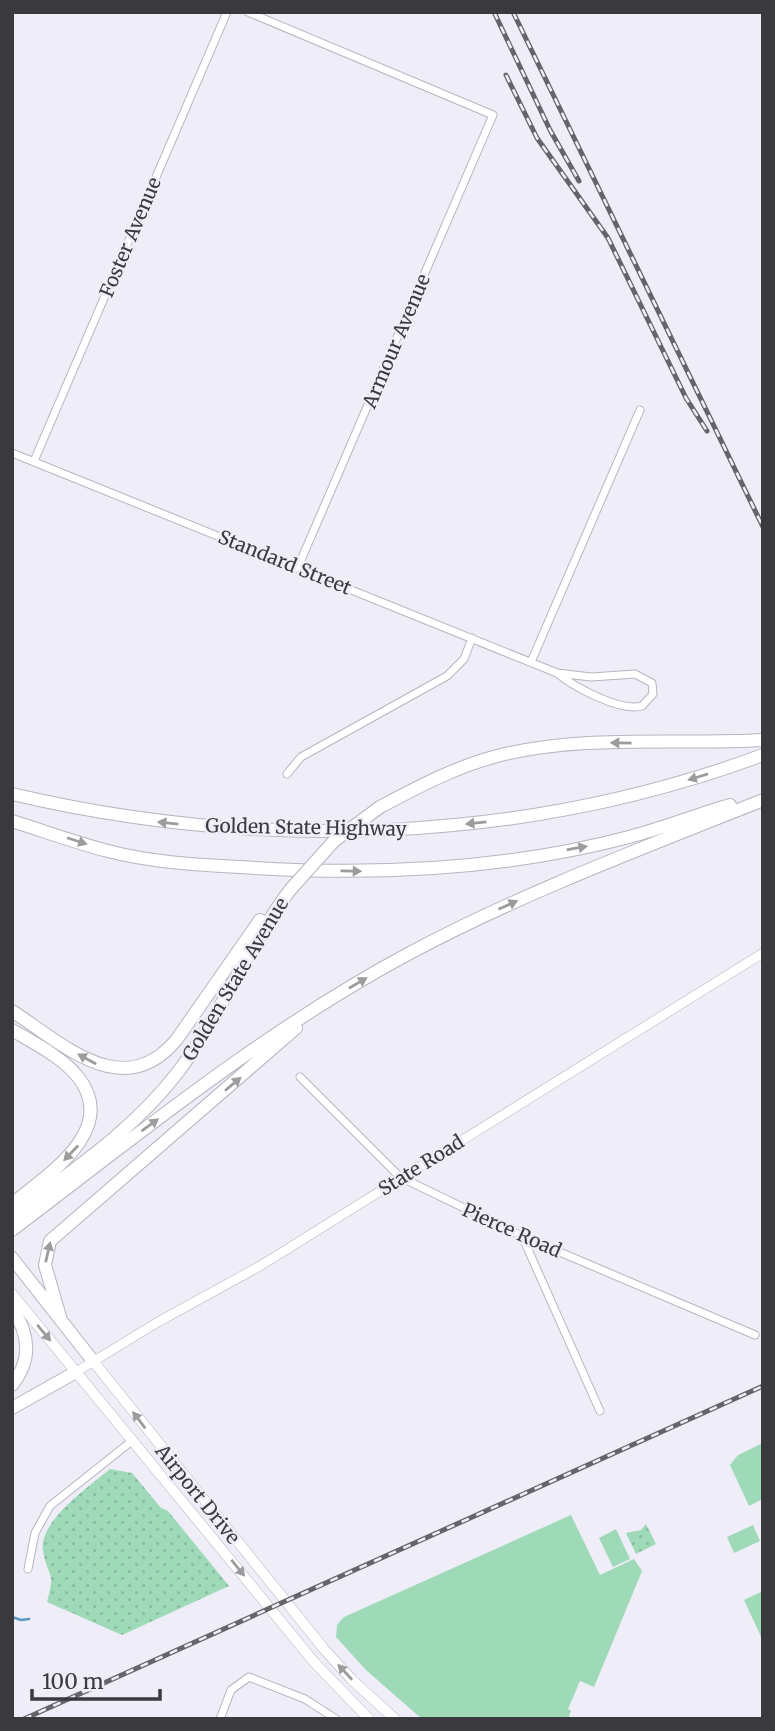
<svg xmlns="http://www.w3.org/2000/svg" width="775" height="1731" font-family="Merriweather,serif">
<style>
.green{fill:url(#green-dots)}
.pitch{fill:#9edab8}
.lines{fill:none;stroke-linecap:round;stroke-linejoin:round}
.stream{stroke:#5d98c0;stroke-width:2.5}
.minor-casing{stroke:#b6b5c0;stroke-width:9}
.tertiary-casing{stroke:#b6b5c0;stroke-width:10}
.secondary-casing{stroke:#b6b5c0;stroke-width:11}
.motorway-casing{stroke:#b6b5c0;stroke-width:14}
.minor{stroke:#fff;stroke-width:7}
.tertiary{stroke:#fff;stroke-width:9}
.secondary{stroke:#fff;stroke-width:10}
.motorway{stroke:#fff;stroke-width:12}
.rail-casing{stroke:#65646b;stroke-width:5}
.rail{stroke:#eeedf8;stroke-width:2.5;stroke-dasharray:8;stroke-linecap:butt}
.motorway-bridge-casing{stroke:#b6b5c0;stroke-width:14;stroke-linecap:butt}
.motorway-bridge{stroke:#fff;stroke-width:12}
.oneway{fill:#9c9c9e}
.labels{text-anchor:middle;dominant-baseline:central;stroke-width:5;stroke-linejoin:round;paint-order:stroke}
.street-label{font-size:19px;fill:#3a393e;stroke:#eeedf8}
</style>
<defs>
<pattern id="green-dots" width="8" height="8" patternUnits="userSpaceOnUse" patternTransform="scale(1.75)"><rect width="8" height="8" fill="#9edab8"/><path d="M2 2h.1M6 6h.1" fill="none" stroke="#89bc9f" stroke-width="1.8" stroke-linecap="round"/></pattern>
</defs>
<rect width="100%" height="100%" fill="#eeedf8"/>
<!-- green -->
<path class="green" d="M 110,1469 L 132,1473 L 161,1508 L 168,1511 L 229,1586 L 122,1635 L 47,1602 C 56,1569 48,1579 43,1551 C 38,1521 90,1486 110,1469 Z
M 646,1524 L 656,1544 L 636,1554 L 626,1533 L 641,1530 Z"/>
<!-- pitch -->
<path class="pitch" d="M 763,1443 L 763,1499 L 749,1506 L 730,1465 L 738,1455 Z
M 571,1515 L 600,1575 L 634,1559 L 642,1571 L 594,1687 L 580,1681 L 568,1709 L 571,1711 L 568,1719 L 422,1719 L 366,1670 L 336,1637 L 337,1625 L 344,1617 Z
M 753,1525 L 760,1541 L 734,1553 L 727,1537 Z
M 616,1529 L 630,1559 L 613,1567 L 599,1538 Z
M 763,1591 L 763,1641 L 744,1600 Z"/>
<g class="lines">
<!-- stream -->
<path class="stream" d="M 12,1617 L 21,1620 L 29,1619"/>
<!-- minor casing -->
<g class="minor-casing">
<path id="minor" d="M 248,12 L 493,115 L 298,567
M 12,453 L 557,673
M 34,461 L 227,12
M 531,662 L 640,410
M 557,673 L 591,677 L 635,674 L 652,683 L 653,694 L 642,706 C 620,712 574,687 557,673 Z
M 287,774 L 301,757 L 447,676 L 464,659 L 472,638
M 300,1077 L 400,1177 L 522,1236 L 755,1335
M 522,1236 L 600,1411
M 28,1569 L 35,1533 L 50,1506 L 133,1440
M 220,1719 L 231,1690 L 249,1677 L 305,1699 L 336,1719"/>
</g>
<!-- tertiary casing -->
<g class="tertiary-casing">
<path id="tertiary" d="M 76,1372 L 158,1322 L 260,1266 L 763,953"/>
</g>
<!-- secondary casing -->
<g class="secondary-casing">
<path id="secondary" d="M 12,1294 L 314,1662 L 369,1719
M 93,1361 L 324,1649 L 352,1680 L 395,1719"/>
</g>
<!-- motorway casing -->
<g class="motorway-casing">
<path id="motorway" d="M 12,794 C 259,852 523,844 763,755
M 380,807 C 418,787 455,767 497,756 C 583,734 675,745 763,740
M 12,821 C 44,831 76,843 108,851 C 150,862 196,865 240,867 C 368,876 504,870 629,837 C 663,828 696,815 730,805
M 12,1011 C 63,1044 124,1104 177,1039 L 260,920
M 12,1030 C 34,1043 62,1057 78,1077 C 120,1130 47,1175 12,1204
M 12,1216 C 70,1172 133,1131 178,1072 C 221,1015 247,947 290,890
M 12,1230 C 140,1133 266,1030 408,954 C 522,893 643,848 763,800
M 12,1258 L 93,1361
M 12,1309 C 30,1334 32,1360 12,1385
M 60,1317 L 45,1265 L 50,1241 L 296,1028
M 12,1408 L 76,1372"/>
</g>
<!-- minor -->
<use href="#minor" class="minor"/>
<!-- tertiary -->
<use href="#tertiary" class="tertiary"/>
<!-- secondary -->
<use href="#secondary" class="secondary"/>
<!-- motorway -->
<use href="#motorway" class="motorway"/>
<!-- rail casing -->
<g class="rail-casing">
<path id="rail" d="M 494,12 L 550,130 L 579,181
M 513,12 L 763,527
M 506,75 L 537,138 L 608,238 L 686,398 L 707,431
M 24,1719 L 763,1386"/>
</g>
<!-- rail -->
<use href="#rail" class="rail"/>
<!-- motorway-bridge casing -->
<g class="motorway-bridge-casing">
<path id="motorway-bridge" d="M 290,890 L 334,841 L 380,807"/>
</g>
<!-- motorway-bridge -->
<use href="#motorway-bridge" class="motorway-bridge"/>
</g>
<!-- one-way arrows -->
<defs><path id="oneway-solid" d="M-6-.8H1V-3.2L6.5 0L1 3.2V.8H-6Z" transform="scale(1.75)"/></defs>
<g class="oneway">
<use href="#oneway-solid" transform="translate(621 743) rotate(-179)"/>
<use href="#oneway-solid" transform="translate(698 777) rotate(163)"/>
<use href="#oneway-solid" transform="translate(168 823) rotate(-174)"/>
<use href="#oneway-solid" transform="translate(476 823) rotate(174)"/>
<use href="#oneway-solid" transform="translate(77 841) rotate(18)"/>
<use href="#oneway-solid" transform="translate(577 848) rotate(-10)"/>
<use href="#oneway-solid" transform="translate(351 871) rotate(1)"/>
<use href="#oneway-solid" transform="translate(508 905) rotate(-24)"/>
<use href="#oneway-solid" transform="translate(358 983) rotate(-30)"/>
<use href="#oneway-solid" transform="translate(87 1059) rotate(-151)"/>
<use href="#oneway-solid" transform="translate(233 1084) rotate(-40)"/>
<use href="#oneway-solid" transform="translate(150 1125) rotate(-36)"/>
<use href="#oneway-solid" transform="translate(71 1153) rotate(134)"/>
<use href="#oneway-solid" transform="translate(48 1252) rotate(-77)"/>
<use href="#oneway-solid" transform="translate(44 1333) rotate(50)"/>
<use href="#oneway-solid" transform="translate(139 1420) rotate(-127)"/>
<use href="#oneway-solid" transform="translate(238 1568) rotate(51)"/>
<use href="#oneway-solid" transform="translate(345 1672) rotate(-133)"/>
</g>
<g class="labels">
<!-- street labels -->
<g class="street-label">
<text transform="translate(130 237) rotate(-67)">Foster Avenue</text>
<text transform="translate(396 341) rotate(-67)">Armour Avenue</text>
<text transform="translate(285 562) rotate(22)">Standard Street</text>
<text transform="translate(306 827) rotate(1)">Golden State Highway</text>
<text transform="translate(235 979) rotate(-59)">Golden State Avenue</text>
<text transform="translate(421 1165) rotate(-32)">State Road</text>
<text transform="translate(512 1230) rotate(24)">Pierce Road</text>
<text transform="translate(198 1494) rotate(51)">Airport Drive</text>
</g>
</g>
<!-- border -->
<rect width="775" height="1731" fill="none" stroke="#3a393e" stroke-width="28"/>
<!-- scale -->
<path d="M32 1689v10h128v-10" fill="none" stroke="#3a393e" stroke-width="3.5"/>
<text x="42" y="1689" font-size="21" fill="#3a393e" stroke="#eeedf8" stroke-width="5" paint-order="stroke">100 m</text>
</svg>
